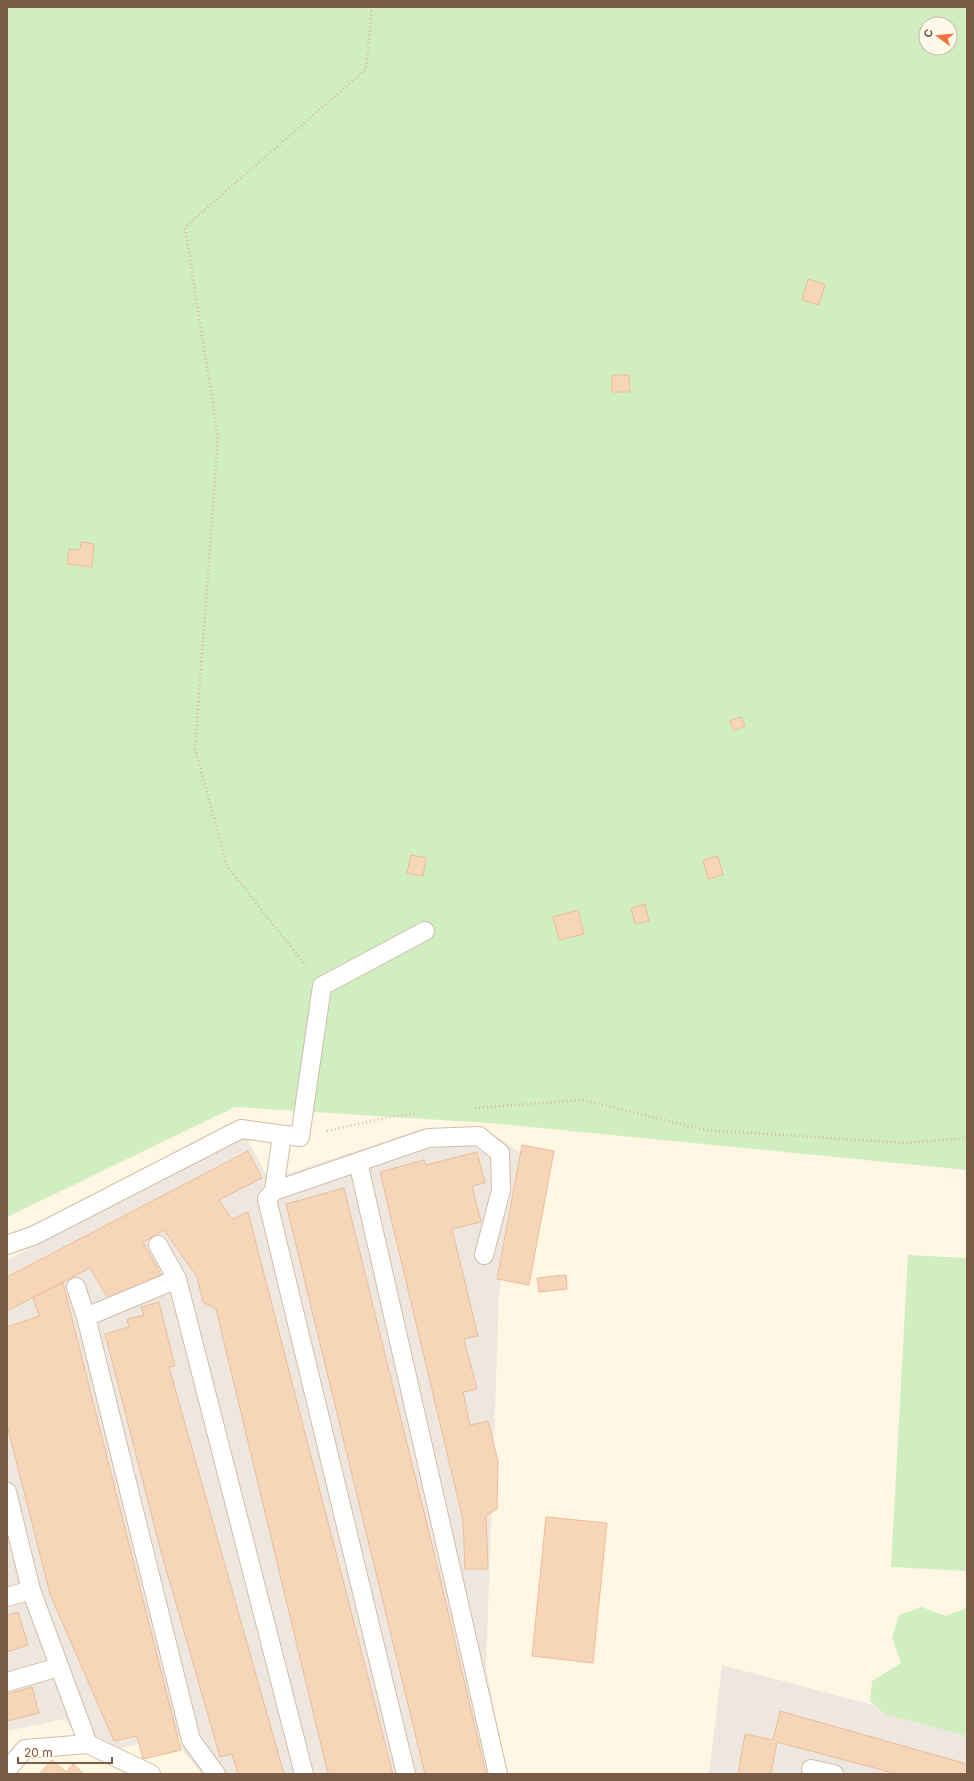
<svg xmlns="http://www.w3.org/2000/svg" width="974" height="1781" font-family="Inter,sans-serif">
<style>
.industrial{fill:#eee7df}
.green{fill:#d0eec0;fill-rule:evenodd}
.building{fill:#f7d5b8;stroke:#ecbd97}
.lines{fill:none;stroke-linecap:round;stroke-linejoin:round}
.lane-casing{stroke:#d1bea8;stroke-width:20}
.path{stroke:#dcb99b;stroke-width:2.5;stroke-dasharray:1 3;stroke-linecap:butt}
.lane{stroke:#fff;stroke-width:18}
</style>
<rect width="100%" height="100%" fill="#fff6e4"/>
<!-- industrial -->
<path class="industrial" d="M 422,1129 L 487,1130 L 522,1154 L 499,1295 L 486,1669 L 507,1774 L 202,1774 L 183,1751 L 179,1736 L 90,1754 L 65,1719 L 7,1731 L 7,1260 L 246,1137 L 269,1180 Z
M 722,1665 L 967,1730 L 967,1774 L 709,1774 Z"/>
<!-- green -->
<path class="green" d="M 7,7 L 967,7 L 967,1170 L 489,1123 L 235,1107 L 7,1217 ZM 926,24 L 950,24 L 950,48 L 926,48 Z
M 908,1255 L 967,1258 L 967,1571 L 891,1567 Z
M 922,1607 L 945,1616 L 967,1608 L 967,1736 L 885,1714 L 870,1701 L 872,1681 L 901,1663 L 892,1638 L 899,1615 Z"/>
<!-- building -->
<path class="building" d="M 808,279 L 825,284 L 819,305 L 802,300 Z
M 612,375 L 629,375 L 630,392 L 612,392 Z
M 81,542 L 94,544 L 92,567 L 67,564 L 69,549 L 80,550 Z
M 741,717 L 745,726 L 734,731 L 730,721 Z
M 411,855 L 426,858 L 423,876 L 407,873 Z
M 718,856 L 723,875 L 708,879 L 703,860 Z
M 645,904 L 649,921 L 635,924 L 631,908 Z
M 578,910 L 584,934 L 559,940 L 553,917 Z
M 522,1145 L 554,1151 L 529,1285 L 497,1279 Z
M 248,1151 L 262,1178 L 219,1200 L 232,1219 L 248,1212 L 393,1774 L 328,1774 L 216,1309 L 203,1302 L 197,1277 L 164,1230 L 143,1242 L 161,1275 L 110,1302 L 90,1268 L 7,1311 L 7,1277 Z
M 477,1152 L 485,1183 L 472,1186 L 481,1222 L 452,1229 L 478,1336 L 464,1339 L 477,1389 L 463,1392 L 470,1425 L 488,1421 L 498,1461 L 497,1509 L 486,1516 L 488,1569 L 465,1569 L 463,1520 L 380,1172 L 424,1160 L 426,1165 Z
M 344,1188 L 437,1565 L 486,1774 L 425,1774 L 286,1204 Z
M 566,1275 L 567,1289 L 539,1292 L 537,1278 Z
M 63,1283 L 181,1750 L 143,1759 L 137,1736 L 114,1741 L 50,1594 L 7,1425 L 7,1327 L 39,1316 L 33,1297 Z
M 159,1302 L 175,1366 L 169,1367 L 284,1774 L 238,1774 L 232,1754 L 220,1757 L 160,1548 L 105,1334 L 129,1327 L 127,1319 L 144,1315 L 141,1307 Z
M 546,1517 L 607,1523 L 593,1663 L 532,1656 Z
M 18,1612 L 28,1645 L 7,1652 L 7,1615 Z
M 32,1687 L 39,1713 L 7,1721 L 7,1694 Z
M 780,1711 L 967,1764 L 967,1774 L 897,1774 L 777,1742 L 771,1774 L 738,1774 L 745,1734 L 773,1740 Z
M 52,1760 L 66,1772 L 73,1764 L 84,1774 L 39,1774 Z"/>
<g class="lines">
<!-- lane casing -->
<g class="lane-casing">
<path id="lane" d="M 358,1162 L 498,1774
M 274,1191 L 282,1135
M 7,1245 L 35,1235 L 241,1129 L 300,1137 L 322,986 L 425,931
M 158,1245 L 177,1279
M 76,1287 L 86,1317 L 191,1740 L 216,1774
M 86,1317 L 177,1279 L 304,1774
M 7,1492 L 31,1590
M 7,1597 L 31,1590 L 88,1744 L 151,1774
M 7,1682 L 59,1667
M 811,1769 L 834,1774
M 7,1770 L 25,1749 L 88,1744
M 406,1774 L 267,1199 L 274,1191 L 428,1138 L 479,1136 L 500,1153 L 501,1190 L 484,1255"/>
</g>
<!-- path -->
<path class="path" d="M 306,966 L 227,866 L 195,749 L 218,437 L 185,227 L 366,69 L 372,7
M 475,1108 L 583,1100 L 705,1130 L 907,1143 L 967,1138
M 327,1131 L 399,1115 L 417,1113"/>
<!-- lane -->
<use href="#lane" class="lane"/>
</g>
<!-- border -->
<rect width="974" height="1781" fill="none" stroke="#7a5c46" stroke-width="16"/>
<!-- north arrow -->
<g transform="translate(938 36) rotate(286)"><circle r="19" fill="#fff9ec" stroke="#cabaaa"/>
<path d="M0-3L7 15L0 10L-7 15Z" fill="#f5723c"/>
<text y="-6" font-size="11" font-weight="bold" text-anchor="middle" fill="#7a5c46">С</text>
</g>
<!-- scale -->
<path d="M18 1757v6h94v-6" fill="none" stroke="#7a5c46" stroke-width="2"/>
<text x="24" y="1757" font-size="12" fill="#7a5c46" stroke="#fff9ec" stroke-width="3" paint-order="stroke">20 m</text>
</svg>
